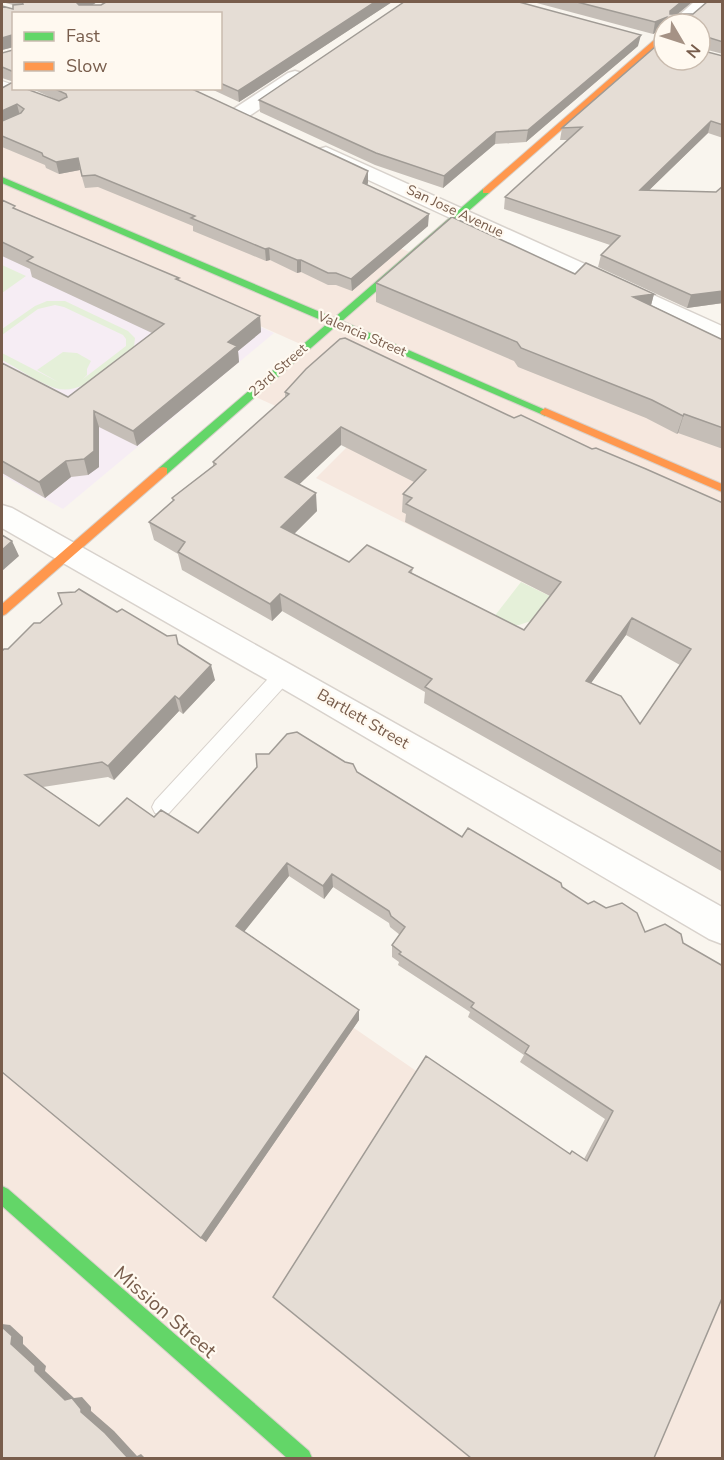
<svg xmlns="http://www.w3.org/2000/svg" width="724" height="1460" font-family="'Nunito Sans',sans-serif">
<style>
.commercial{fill:#f6e8df}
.education{fill:#f6edf4}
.green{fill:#e5f0d9}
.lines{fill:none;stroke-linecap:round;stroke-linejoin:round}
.lane-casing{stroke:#d8d2cc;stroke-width:2}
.street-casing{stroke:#d8d2cc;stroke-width:3}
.fast-casing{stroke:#d8d1ca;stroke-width:2}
.slow-casing{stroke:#d8d1ca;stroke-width:2}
.lane{fill:#fefefc;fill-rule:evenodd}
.street{fill:#fefefc;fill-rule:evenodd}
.fast{fill:#63d668;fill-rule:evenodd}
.slow{fill:#ff974d;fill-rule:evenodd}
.wall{fill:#c5beb7;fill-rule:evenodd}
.shaded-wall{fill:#a09b95}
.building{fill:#e5ddd5;stroke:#a09b95;stroke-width:1.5;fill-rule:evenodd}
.labels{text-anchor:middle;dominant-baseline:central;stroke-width:4.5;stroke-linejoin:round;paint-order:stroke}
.far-street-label{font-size:14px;fill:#785d4c;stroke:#fff9f0}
.street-label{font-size:16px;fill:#785d4c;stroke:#fff9f0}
.near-street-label{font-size:20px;fill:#785d4c;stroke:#fff9f0}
</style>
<rect width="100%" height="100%" fill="#f9f5ee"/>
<!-- commercial -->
<path class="commercial" d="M 2,85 L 412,253 L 459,213 L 722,335 L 722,525 L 568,605 L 316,478 L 353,441 L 251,395 L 307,347 L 2,210 Z
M 2,785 L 722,1282 L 722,1458 L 2,1458 Z"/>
<!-- education -->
<path class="education" d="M 2,210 L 274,333 L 63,509 L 2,475 Z"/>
<!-- green -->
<path class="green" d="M 2,265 L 26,276 L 2,293 Z
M 47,301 L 65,301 L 128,331 L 135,338 L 134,347 C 114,363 84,397 55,388 C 37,382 19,369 2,360 L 2,353 L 60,383 L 37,370 L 63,352 L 77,353 L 91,361 L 87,369 L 87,375 L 83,379 L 126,346 L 126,339 L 123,335 L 64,307 L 55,305 L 38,309 L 2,335 L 2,329 L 35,306 Z
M 521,582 L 568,605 L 540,613 L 531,621 L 519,625 L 510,625 L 493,618 Z"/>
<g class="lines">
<!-- lane casing -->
<g class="lane-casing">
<path id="lane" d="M 2,81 L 14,85 L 14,88 L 23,88 L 37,96 L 31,99 L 2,88 Z
M 284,666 L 291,669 L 293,674 L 291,679 L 169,813 L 162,816 L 155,813 L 152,807 L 155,801 L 277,669 Z"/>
</g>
<!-- street casing -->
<g class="street-casing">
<path id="street" d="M 694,2 L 713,2 L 689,24 L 669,24 Z
M 295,71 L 302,73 L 304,77 L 302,81 L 246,118 L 232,118 L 229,114 L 232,110 L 288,73 Z
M 326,147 L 722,326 L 722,342 L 713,340 L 319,157 L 316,153 L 319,149 Z
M 2,505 L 12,508 L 722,907 L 722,944 L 709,939 L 304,701 L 2,528 Z"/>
</g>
<!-- fast casing -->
<g class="fast-casing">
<path id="fast" d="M 2,177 L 334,318 L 483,189 L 489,189 L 489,193 L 342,321 L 550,412 L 545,416 L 541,414 L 336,326 L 167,474 L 159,474 L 159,468 L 328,323 L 2,183 Z
M 2,1186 L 8,1189 L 309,1451 L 312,1458 L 287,1458 L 2,1206 Z"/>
</g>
<!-- slow casing -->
<g class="slow-casing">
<path id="slow" d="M 661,34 L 664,34 L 664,40 L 489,193 L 483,193 L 483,189 Z
M 545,408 L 722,484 L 722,492 L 541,414 L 540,412 Z
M 163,467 L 167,468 L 167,474 L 6,614 L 2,616 L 2,604 L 159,468 Z"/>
</g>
<!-- lane -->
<use href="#lane" class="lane"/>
<!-- street -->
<use href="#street" class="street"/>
<!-- fast -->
<use href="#fast" class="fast"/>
<!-- slow -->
<use href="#slow" class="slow"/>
</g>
<!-- wall -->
<path class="wall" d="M 2,2 L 97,2 L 92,5 L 101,5 L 106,2 L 392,2 L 239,102 L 209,88 L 220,88 L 220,14 L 14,14 L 14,82 L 2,78 L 2,53 L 13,50 L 13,47 L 2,50 L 2,6 L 13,9 L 13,5 Z
M 533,2 L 692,2 L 677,14 L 693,14 L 723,2 L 723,54 L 700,48 L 700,24 L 664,24 L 653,34 Z
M 638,46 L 526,142 L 495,144 L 443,188 L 375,165 L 260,112 L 259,100 Z
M 723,56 L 723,138 L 708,133 L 649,190 L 723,303 L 687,308 L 598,267 L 601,255 L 610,245 L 504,209 L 505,197 L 568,140 L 560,140 L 562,128 Z
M 2,88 L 59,101 L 30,88 L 190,88 L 368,171 L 367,185 L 428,226 L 352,291 L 336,285 L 328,285 L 301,272 L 297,273 L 270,260 L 266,261 L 193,231 L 193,226 L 98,187 L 85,188 L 80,170 L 59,174 L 46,168 L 45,165 L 2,147 Z
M 2,200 L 16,209 L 179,278 L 179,281 L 260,316 L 261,332 L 238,351 L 239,362 L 137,446 L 99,427 L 99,467 L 88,475 L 71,477 L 45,498 L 2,473 L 2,363 L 68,397 L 152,333 L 32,277 L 30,269 L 2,256 Z
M 575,274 L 654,294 L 651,305 L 723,340 L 723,449 L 678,433 L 677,434 L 646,418 L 518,367 L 514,361 L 376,302 L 376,283 Z
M 285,392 L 514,418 L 723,503 L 723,872 L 424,703 L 425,692 L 282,611 L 272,621 L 182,570 L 178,554 L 154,540 L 149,522 L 173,501 L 172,498 L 213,466 L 213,462 L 285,398 ZM 341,445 L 414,482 L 403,494 L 402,512 L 406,514 L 405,522 L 550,596 L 524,630 L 412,573 L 413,568 L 349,562 L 294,534 L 317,511 L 299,484 ZM 626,635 L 680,665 L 640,724 L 591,683 Z
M 117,612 L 179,645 L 215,680 L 183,714 L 179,711 L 114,780 L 108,777 L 43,787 L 99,826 L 154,817 L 198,833 L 357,772 L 462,837 L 562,887 L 723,1296 L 570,1153 L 572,1151 L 584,1159 L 605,1119 L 520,1062 L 524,1055 L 468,1017 L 470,1012 L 398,965 L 399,962 L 392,957 L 392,945 L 400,935 L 390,927 L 389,923 L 333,887 L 324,899 L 289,876 L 244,931 L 359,1010 L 359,1020 L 206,1242 L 2,1072 L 8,649 Z"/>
<!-- shaded-wall -->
<path class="shaded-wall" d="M 76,2 L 97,2 L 79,14 Z
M 375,2 L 392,2 L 239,102 L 238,91 Z
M 681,2 L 692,2 L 668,22 L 670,11 Z
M 667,17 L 666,24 L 664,24 L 664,29 L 653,34 L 655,22 Z
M 12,35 L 14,47 L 2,50 L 2,38 Z
M 641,35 L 638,46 L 526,142 L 528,130 Z
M 704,36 L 701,48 L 700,48 L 701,39 Z
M 17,104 L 20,116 L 2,124 L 2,111 Z
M 711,121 L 708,133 L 637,202 L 640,190 Z
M 496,132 L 495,144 L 443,188 L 444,176 Z
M 78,158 L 80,170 L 59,174 L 56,162 Z
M 368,171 L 368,183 L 363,195 L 363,183 Z
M 429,214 L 428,226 L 352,291 L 351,279 Z
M 269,248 L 270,260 L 266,261 L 265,249 Z
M 297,260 L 301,260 L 301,272 L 297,273 Z
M 723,291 L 723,303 L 687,308 L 691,295 Z
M 654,294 L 649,313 L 633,297 Z
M 260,316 L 261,332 L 238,351 L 239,362 L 137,446 L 133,431 L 228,342 Z
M 94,411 L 99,427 L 99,467 L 88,475 L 84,459 Z
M 684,414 L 678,433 L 677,434 L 683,416 Z
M 341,427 L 341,445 L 287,496 L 285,477 Z
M 66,461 L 71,477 L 45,498 L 39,482 Z
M 316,493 L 317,511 L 283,545 L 281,527 Z
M 12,541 L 19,556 L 2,571 L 2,550 Z
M 280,594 L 282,611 L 272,621 L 270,604 Z
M 632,618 L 626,635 L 581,697 L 586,681 Z
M 211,665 L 215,680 L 183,714 L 179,699 Z
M 175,696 L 179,711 L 114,780 L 108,766 Z
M 287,863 L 289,876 L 240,937 L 236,926 Z
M 332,874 L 333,887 L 324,899 L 323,886 Z
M 359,1010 L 359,1020 L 206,1242 L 201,1238 Z
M 2,1324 L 10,1325 L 23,1337 L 23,1344 L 46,1366 L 45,1371 L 74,1398 L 82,1397 L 91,1407 L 91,1411 L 114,1431 L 137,1456 L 141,1454 L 145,1458 L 128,1458 L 81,1412 L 65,1400 L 35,1371 L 11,1344 L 2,1327 Z"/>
<!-- building -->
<path class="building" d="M 22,2 L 78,2 L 76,2 L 79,5 L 101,5 L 106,2 L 375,2 L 238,91 L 220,83 L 220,14 L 14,14 L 14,72 L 2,67 L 2,53 L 13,50 L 12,35 L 2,38 L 2,6 L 13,9 L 13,5 L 23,4 Z
M 404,2 L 519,2 L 641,35 L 528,130 L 496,132 L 444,176 L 376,153 L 259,100 Z
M 577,2 L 681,2 L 670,11 L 670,14 L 693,14 L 707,2 L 723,2 L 723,42 L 704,36 L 701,39 L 700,41 L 700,24 L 667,24 L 667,17 L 655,22 Z
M 663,40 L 664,40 L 664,60 L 700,60 L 700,50 L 723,56 L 723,125 L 711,121 L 640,190 L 716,192 L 723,186 L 723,291 L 691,295 L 601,255 L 620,236 L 505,197 L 582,127 L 562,128 Z
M 11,83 L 14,84 L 14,88 L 24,88 L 59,101 L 67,97 L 66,94 L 53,88 L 190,88 L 368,171 L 363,183 L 429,214 L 351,279 L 336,273 L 328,273 L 301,260 L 297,260 L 269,248 L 265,249 L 191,218 L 195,216 L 95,175 L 82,176 L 78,158 L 56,162 L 43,156 L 42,153 L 2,136 L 2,121 L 21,113 L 24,109 L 17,104 L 2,111 L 2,88 Z
M 2,200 L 15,206 L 13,208 L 179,278 L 176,279 L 260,316 L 228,342 L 237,346 L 133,431 L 94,411 L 94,451 L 84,459 L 66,461 L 39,482 L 2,461 L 2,363 L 68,397 L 164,324 L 27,261 L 33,257 L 2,242 Z
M 452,217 L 575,274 L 586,263 L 654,294 L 633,297 L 723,340 L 723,428 L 684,414 L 683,416 L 652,400 L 521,348 L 517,342 L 376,283 Z
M 345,338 L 514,418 L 521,415 L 592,449 L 596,448 L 646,469 L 723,503 L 723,853 L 425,687 L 432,679 L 280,594 L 270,604 L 178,552 L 185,542 L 149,522 L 174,500 L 172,498 L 216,464 L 213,462 L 289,394 L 285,392 L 306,369 L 340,339 ZM 341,427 L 426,470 L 403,494 L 412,498 L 406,504 L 561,582 L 524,630 L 409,572 L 413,568 L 367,545 L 349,562 L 281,527 L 316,493 L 285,477 ZM 632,618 L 691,649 L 640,724 L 621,696 L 586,681 Z
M 2,535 L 12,541 L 2,550 Z
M 79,589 L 117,612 L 122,609 L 167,636 L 176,635 L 178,644 L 211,665 L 179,699 L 175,696 L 108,766 L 102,762 L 25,775 L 99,826 L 127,798 L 154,817 L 161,810 L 198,833 L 257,767 L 256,754 L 269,754 L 287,734 L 297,732 L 345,762 L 353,764 L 357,772 L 462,837 L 468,828 L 561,883 L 562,887 L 588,904 L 594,901 L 606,908 L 622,903 L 637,913 L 645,932 L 665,924 L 681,934 L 683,943 L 723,966 L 723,1296 L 654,1458 L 471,1458 L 273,1297 L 426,1056 L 570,1154 L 572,1151 L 587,1161 L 613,1111 L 525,1053 L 529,1046 L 471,1007 L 474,1003 L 399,954 L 401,952 L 392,945 L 405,927 L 391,916 L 389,911 L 332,874 L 323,886 L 287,863 L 236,926 L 359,1010 L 201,1238 L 2,1072 L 2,651 L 4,649 L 8,649 L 34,623 L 40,623 L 62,604 L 58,593 L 75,592 Z
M 2,1327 L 12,1336 L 11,1344 L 35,1366 L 35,1371 L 65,1400 L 72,1398 L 81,1409 L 81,1412 L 105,1433 L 128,1458 L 2,1458 Z"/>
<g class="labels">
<!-- far-street labels -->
<g class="far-street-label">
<text transform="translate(455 211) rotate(25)">San Jose Avenue</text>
<text transform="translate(362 334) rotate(23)">Valencia Street</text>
<text transform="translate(278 370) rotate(-41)">23rd Street</text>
</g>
<!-- street labels -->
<g class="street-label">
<text transform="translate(363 719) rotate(30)">Bartlett Street</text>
</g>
<!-- near-street labels -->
<g class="near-street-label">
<text transform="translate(165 1312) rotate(41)">Mission Street</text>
</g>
</g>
<!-- border -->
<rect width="724" height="1460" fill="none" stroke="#785d4c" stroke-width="6"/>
<!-- legend -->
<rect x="12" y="12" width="210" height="78" fill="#fff9f0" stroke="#c9bbae" stroke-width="1.5"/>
<rect x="24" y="32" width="30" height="9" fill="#63d668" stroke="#c9bbae" stroke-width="1.5"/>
<text x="66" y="42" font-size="18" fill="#785d4c">Fast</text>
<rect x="24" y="62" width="30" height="9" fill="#ff974d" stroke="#c9bbae" stroke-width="1.5"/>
<text x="66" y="72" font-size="18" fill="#785d4c">Slow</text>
<!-- north arrow -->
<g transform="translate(682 42) rotate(129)"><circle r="28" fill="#fff9f0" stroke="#c9bbae" stroke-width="1.5"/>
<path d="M0-4.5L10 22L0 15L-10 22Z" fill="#a59285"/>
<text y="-9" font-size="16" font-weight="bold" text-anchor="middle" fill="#785d4c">N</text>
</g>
</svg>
